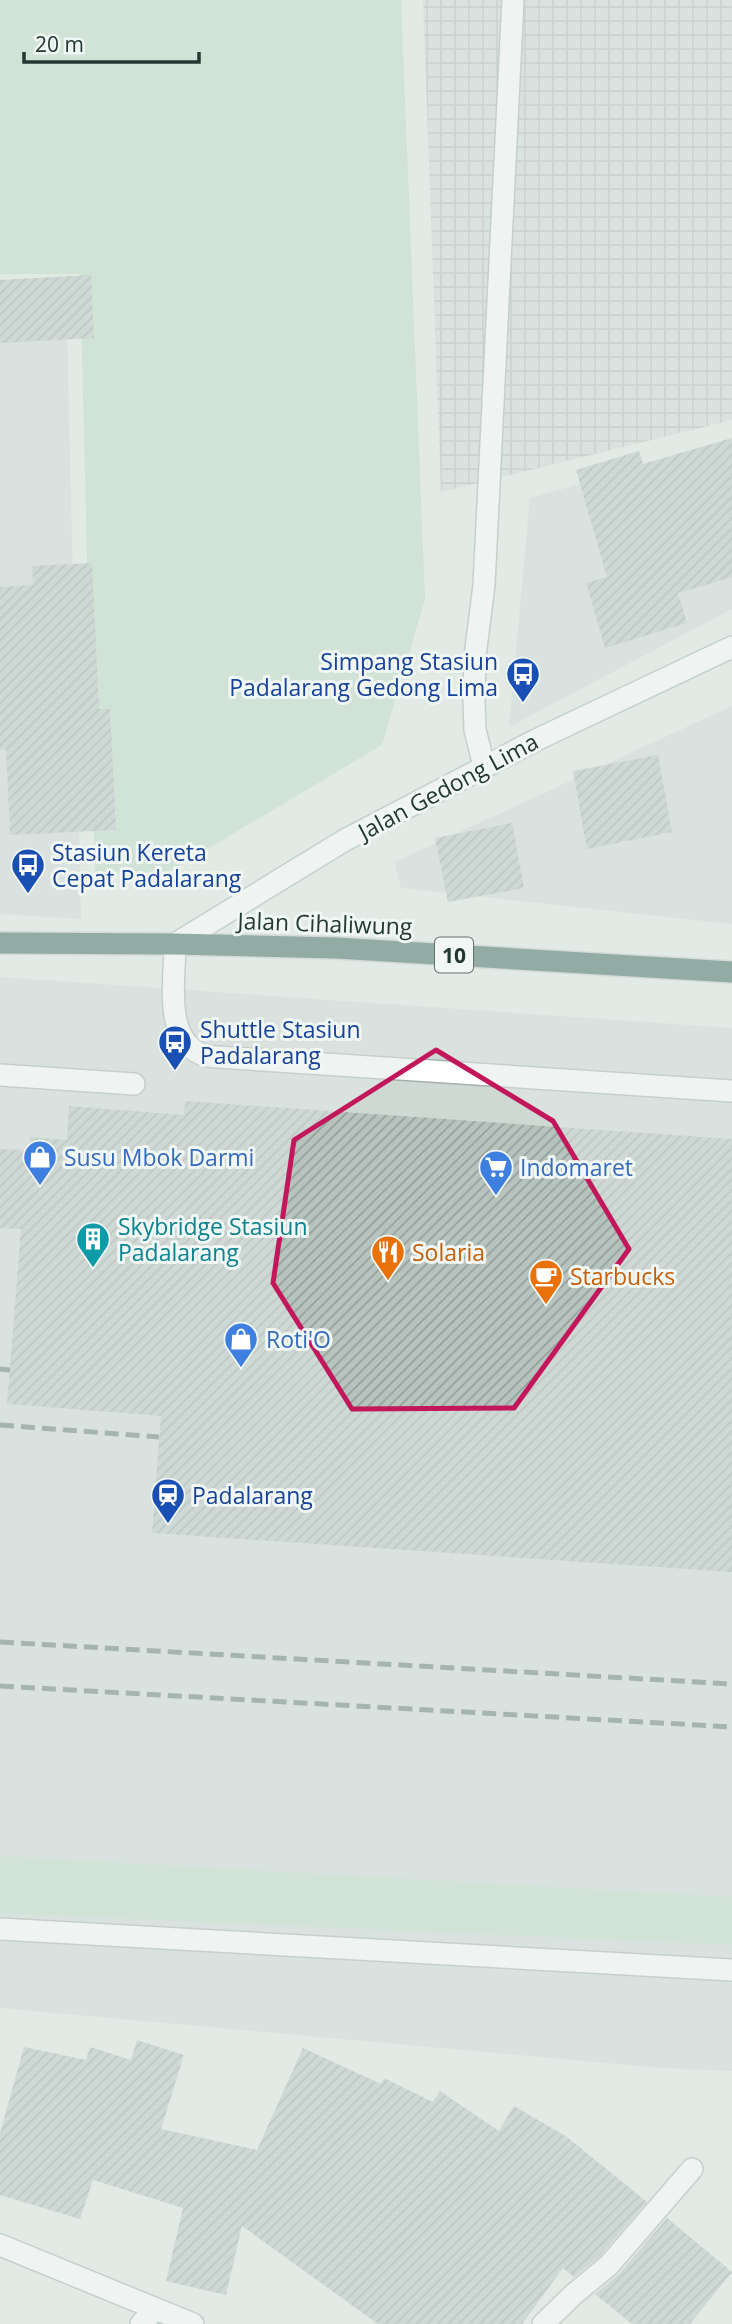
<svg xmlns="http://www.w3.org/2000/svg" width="732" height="2324" font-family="'Open Sans',sans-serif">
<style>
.built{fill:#cfd9d4}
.industrial{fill:url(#industrial-grid)}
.green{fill:#bcd9c3}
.building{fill:url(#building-hatch)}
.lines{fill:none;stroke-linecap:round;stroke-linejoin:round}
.lane-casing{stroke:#a4b1ac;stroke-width:24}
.street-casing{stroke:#a4b1ac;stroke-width:24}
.secondary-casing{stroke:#a1b4ad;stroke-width:24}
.highway-casing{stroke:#c1c7c6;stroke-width:24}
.lane{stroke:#fff;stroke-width:21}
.street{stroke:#fff;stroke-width:21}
.secondary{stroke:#fff;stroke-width:21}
.highway{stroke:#326156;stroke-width:21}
.rail{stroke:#5e746d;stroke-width:5;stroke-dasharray:14 7;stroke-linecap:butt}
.marked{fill:none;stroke:#c2185b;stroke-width:5;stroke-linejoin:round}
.labels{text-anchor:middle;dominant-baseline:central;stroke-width:6;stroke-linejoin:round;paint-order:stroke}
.shield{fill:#f1f7f4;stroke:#61716c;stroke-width:2}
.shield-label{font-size:21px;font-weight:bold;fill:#233832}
.transit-label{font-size:23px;fill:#164399;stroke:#f1f7f4;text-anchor:start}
.street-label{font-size:23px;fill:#233832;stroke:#f1f7f4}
.shop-label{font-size:23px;fill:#366cbe;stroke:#f1f7f4;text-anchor:start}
.culture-label{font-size:23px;fill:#0d838f;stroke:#f1f7f4;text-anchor:start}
.food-label{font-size:23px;fill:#c56008;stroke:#f1f7f4;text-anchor:start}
</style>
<defs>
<pattern id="industrial-grid" width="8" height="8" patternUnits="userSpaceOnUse" patternTransform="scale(1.75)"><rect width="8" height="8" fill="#cfd9d4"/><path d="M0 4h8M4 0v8" fill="none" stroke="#b1bbb6"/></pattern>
<pattern id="building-hatch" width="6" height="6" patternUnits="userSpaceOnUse" patternTransform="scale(1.75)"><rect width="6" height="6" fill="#b7c4be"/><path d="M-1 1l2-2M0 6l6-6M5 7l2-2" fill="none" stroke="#94a09b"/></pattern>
</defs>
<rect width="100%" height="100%" fill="#e1eae5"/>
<!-- built -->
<path class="built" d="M 66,285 L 81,919 L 0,914 L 0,286 Z
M 732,441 L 732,609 L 509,727 L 530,498 Z
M 732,706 L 732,924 L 401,888 L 395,862 Z
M 0,977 L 732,1028 L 732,2071 L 661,2068 L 0,2008 Z"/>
<!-- industrial -->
<path class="industrial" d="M 423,0 L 732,0 L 732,420 L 441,492 Z"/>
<!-- green -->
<path class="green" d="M 0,0 L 401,0 L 425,599 L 382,745 L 167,873 L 95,874 L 80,274 L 0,274 Z
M 0,1856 L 732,1897 L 732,1945 L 0,1913 Z"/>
<!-- building -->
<path class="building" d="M 91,275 L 94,338 L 0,343 L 0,280 Z
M 732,438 L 732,577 L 678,593 L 687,623 L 605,648 L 586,583 L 607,577 L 576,470 L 639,451 L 643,464 Z
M 92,563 L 99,709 L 110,709 L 116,830 L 10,835 L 6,749 L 0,750 L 0,587 L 33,585 L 32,566 Z
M 658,755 L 672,832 L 587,849 L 573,771 Z
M 512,823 L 524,888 L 448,902 L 435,838 Z
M 185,1101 L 732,1139 L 732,1572 L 152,1533 L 161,1416 L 7,1404 L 21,1229 L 0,1228 L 0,1149 L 29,1150 L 30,1137 L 67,1140 L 69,1106 L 184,1115 Z
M 137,2040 L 184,2055 L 161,2129 L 257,2150 L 303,2048 L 381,2084 L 384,2078 L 433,2102 L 440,2091 L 499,2131 L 514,2106 L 567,2137 L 647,2202 L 600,2256 L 574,2277 L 563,2268 L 522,2324 L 378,2324 L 242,2226 L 226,2295 L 166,2281 L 183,2208 L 93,2180 L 80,2219 L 0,2195 L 0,2133 L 24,2047 L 86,2060 L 90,2047 L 131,2060 Z
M 667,2218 L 732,2272 L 690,2324 L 632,2324 L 595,2294 L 619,2274 Z"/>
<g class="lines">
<!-- lane casing -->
<g class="lane-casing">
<path id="lane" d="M 175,944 C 175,977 163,1038 201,1054 C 206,1056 213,1057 218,1057 L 732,1091
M 0,1075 L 134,1084
M 0,1929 L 732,1970"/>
</g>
<!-- street casing -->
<g class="street-casing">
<path id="street" d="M 484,766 L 475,730 L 474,701 L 475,656 L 484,585 L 513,0
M 0,2245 L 193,2324
M 141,2324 L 156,2309
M 543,2324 L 574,2294 L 609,2265 L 692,2169"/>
</g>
<!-- secondary casing -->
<g class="secondary-casing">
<path id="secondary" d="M 175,944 L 345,840 L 536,740 L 732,647"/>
</g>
<!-- highway casing -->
<g class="highway-casing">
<path id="highway" d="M 0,943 L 175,944 L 336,948 L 732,972"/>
</g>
<!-- lane -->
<use href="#lane" class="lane"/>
<!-- street -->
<use href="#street" class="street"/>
<!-- secondary -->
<use href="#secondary" class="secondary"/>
<!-- highway -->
<use href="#highway" class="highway"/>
<!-- rail -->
<path class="rail" d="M 0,1369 L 10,1370
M 0,1425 L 159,1437
M 0,1642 L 732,1684
M 0,1686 L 732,1727"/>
</g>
<!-- marked area -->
<path d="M0 0H732V2324H0ZM 436,1050 L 553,1121 L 629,1249 L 514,1408 L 352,1409 L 273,1283 L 294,1140 Z" fill="#e1eae5" fill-opacity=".55" fill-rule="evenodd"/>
<path class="marked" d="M 436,1050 L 553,1121 L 629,1249 L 514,1408 L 352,1409 L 273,1283 L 294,1140 Z"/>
<!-- icons -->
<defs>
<g id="bus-pin" transform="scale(1.75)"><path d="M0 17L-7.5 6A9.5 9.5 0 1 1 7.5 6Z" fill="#1a4fb4" stroke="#f1f7f4"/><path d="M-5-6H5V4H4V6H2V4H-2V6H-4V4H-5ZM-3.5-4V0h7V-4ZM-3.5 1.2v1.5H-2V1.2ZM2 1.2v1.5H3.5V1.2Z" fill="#fff"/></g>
<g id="shop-pin" transform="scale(1.75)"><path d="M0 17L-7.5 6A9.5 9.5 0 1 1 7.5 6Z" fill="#3f7fe0" stroke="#f1f7f4"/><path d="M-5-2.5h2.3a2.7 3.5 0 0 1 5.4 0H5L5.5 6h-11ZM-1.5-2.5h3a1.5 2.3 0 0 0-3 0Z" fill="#fff"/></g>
<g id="supermarket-pin" transform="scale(1.75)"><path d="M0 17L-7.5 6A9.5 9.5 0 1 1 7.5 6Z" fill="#3f7fe0" stroke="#f1f7f4"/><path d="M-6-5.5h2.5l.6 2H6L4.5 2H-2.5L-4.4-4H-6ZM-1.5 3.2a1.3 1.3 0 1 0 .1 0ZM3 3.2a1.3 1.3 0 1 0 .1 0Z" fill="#fff"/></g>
<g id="building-pin" transform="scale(1.75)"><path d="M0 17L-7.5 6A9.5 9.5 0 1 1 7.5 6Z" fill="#0f9aa8" stroke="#f1f7f4"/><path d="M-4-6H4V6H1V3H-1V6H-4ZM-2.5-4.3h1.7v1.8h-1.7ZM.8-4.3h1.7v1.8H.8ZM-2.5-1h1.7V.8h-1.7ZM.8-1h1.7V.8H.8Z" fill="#fff"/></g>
<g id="restaurant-pin" transform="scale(1.75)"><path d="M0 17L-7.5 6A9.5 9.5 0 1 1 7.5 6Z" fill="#e8710a" stroke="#f1f7f4"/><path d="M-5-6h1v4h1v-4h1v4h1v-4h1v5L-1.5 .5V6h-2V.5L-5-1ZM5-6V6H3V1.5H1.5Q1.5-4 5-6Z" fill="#fff"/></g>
<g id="cafe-pin" transform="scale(1.75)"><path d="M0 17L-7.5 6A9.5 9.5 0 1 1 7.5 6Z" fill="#e8710a" stroke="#f1f7f4"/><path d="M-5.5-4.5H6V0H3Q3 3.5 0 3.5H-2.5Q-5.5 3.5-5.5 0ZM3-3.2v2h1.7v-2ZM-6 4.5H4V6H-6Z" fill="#fff"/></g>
<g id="station-pin" transform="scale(1.75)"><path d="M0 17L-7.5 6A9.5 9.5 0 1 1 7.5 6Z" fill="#1a4fb4" stroke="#f1f7f4"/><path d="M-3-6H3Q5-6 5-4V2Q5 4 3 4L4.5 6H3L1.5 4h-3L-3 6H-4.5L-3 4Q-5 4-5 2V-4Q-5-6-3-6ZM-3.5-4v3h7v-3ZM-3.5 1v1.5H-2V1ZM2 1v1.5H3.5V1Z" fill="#fff"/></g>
</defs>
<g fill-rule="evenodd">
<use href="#bus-pin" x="523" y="674"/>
<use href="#bus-pin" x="28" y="865"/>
<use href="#bus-pin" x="175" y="1042"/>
<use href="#shop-pin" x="40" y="1157"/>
<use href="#supermarket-pin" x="496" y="1167"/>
<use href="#building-pin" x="93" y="1239"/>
<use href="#restaurant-pin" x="388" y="1252"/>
<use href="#cafe-pin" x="546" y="1276"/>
<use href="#shop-pin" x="241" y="1339"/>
<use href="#station-pin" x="168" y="1495"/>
</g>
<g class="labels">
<!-- shield labels -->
<rect class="shield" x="435" y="937.5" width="38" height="35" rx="5"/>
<g class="shield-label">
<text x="454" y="955">10</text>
</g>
<!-- transit labels -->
<g class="transit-label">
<text x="498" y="661" text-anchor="end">Simpang Stasiun<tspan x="498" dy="26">Padalarang Gedong Lima</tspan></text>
<text x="52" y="852">Stasiun Kereta<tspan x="52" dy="26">Cepat Padalarang</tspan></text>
<text x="200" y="1029">Shuttle Stasiun<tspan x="200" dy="26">Padalarang</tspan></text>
<text x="192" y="1495">Padalarang</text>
</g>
<!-- street labels -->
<g class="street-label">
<text transform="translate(448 786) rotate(-28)">Jalan Gedong Lima</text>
<text transform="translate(325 923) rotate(2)">Jalan Cihaliwung</text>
</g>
<!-- shop labels -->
<g class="shop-label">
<text x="64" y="1157">Susu Mbok Darmi</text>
<text x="520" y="1167">Indomaret</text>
<text x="266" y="1339">Roti'O</text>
</g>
<!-- culture labels -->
<g class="culture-label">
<text x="118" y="1226">Skybridge Stasiun<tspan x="118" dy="26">Padalarang</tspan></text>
</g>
<!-- food labels -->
<g class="food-label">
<text x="412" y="1252">Solaria</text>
<text x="570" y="1276">Starbucks</text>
</g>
</g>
<!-- scale -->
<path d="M24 52v10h175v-10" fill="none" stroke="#233832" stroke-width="3.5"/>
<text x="35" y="52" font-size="21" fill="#233832" stroke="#f1f7f4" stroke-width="5" paint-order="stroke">20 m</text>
</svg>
